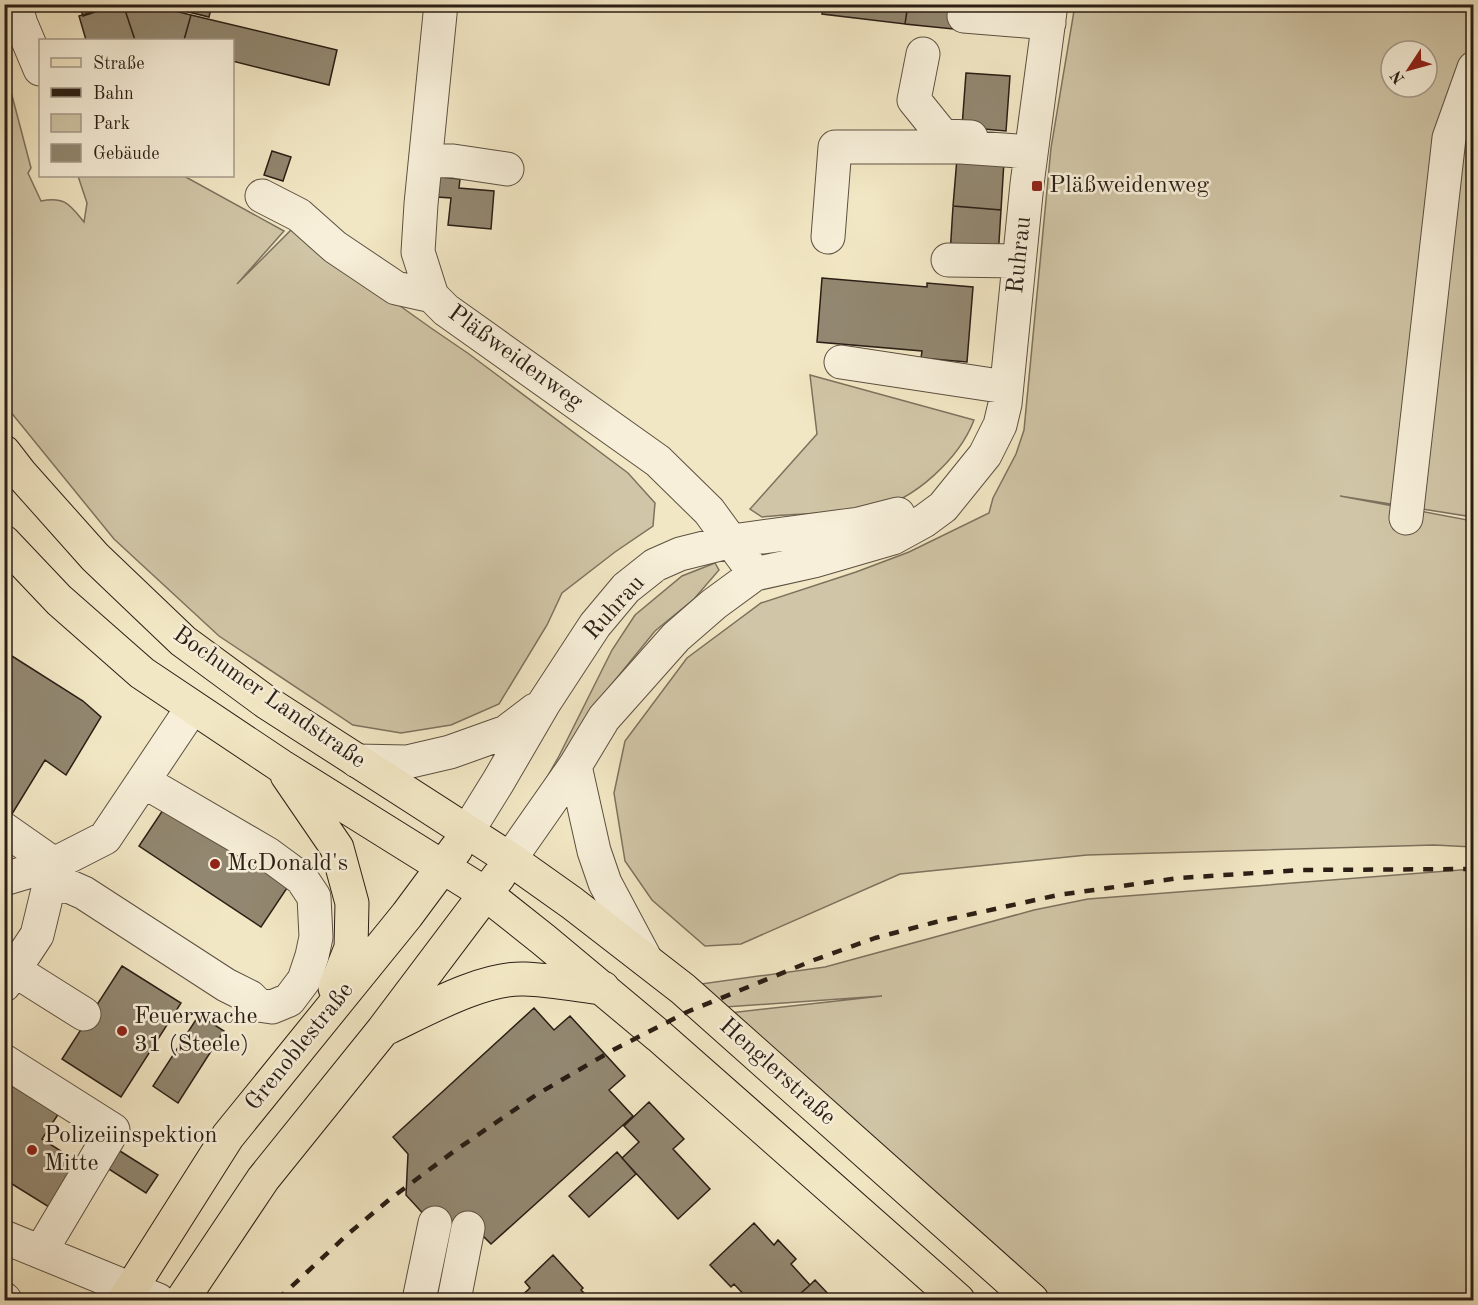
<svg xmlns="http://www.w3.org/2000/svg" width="1478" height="1305" font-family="'Old Standard TT',serif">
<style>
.green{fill:#d0c5a6;stroke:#7d725e;stroke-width:1.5;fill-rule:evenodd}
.building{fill:#928770;stroke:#2a1e15;stroke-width:1.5}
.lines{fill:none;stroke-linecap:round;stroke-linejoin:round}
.minor-casing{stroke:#5c5041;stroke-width:35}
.major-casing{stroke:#2a1e15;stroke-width:35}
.minor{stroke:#f7efd9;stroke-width:33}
.major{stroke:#f2e7c4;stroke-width:33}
.rail{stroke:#2a1e15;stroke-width:4.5;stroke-dasharray:10 10;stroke-linecap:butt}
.poi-dot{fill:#8f2418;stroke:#f7efd9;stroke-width:2}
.labels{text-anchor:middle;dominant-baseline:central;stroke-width:5;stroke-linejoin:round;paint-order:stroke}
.poi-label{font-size:24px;fill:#2a1e15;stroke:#f7efd9;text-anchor:start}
.street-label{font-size:24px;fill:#2a1e15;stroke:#f7efd9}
</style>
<rect width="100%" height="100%" fill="#f2e7c4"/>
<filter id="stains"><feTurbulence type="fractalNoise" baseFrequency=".00333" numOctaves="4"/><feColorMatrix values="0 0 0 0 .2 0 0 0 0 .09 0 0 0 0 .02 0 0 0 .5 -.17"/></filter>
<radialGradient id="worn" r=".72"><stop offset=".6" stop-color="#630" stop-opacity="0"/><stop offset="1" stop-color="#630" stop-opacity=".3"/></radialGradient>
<!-- green -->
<path class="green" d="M 1075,5 L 1473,5 L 1473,517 L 1340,496 L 1473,521 L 1473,847 L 1434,845 L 1087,855 L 900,874 L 741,944 L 705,946 L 652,900 L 625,861 L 614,793 L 625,741 L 687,658 L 761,603 L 856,572 L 909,552 L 989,513 L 993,498 L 1016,454 L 1024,430 L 1051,148 ZM 1391,51 L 1427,51 L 1427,87 L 1391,87 Z
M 4,65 L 31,168 L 28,173 L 41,201 C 65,196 70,205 84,222 L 87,203 L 78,176 L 184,176 L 284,231 L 237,284 L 292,229 L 431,328 L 469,354 L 628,473 L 655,503 L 653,526 L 615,552 L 562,593 L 547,625 L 499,704 L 451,725 L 401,733 L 353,725 L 219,636 L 114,539 L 5,405 Z
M 810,375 L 974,420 C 960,457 914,502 873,508 C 838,514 798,513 762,517 L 750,509 L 817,434 Z
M 715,563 L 719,570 L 694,599 L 655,631 L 603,695 L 527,813 L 559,756 L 612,650 L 635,615 L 682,576 Z
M 1473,869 L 1473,1300 L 1039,1300 L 729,1013 L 882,996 L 725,1007 L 701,984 L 825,967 L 1034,910 L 1088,899 Z"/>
<!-- building -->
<path class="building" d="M 79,4 L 109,4 L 110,7 L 83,16 Z
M 119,4 L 123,4 L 135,40 L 86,40 L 79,16 Z
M 123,4 L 148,4 L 191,15 L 184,40 L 135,40 Z
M 156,4 L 212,4 L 209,17 Z
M 823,4 L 908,4 L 905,24 L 822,14 Z
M 908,4 L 965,7 L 963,30 L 905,24 Z
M 191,15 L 337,50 L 329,85 L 232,61 L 232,40 L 184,40 Z
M 966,73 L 1010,76 L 1006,131 L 962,127 Z
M 272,151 L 291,157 L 283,181 L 264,175 Z
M 957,158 L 1004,161 L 1001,210 L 953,206 Z
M 440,174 L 442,177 L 460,179 L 459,188 L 494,191 L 491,229 L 448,225 L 451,198 L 437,197 Z
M 953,206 L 1001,210 L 998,258 L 950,255 Z
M 822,278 L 927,287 L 927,283 L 973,287 L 967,362 L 921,358 L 922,351 L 817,342 Z
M 4,651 L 83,701 L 101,717 L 66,775 L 45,760 L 12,814 L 4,809 Z
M 169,801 L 291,882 L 261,927 L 139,846 Z
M 4,912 L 11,916 L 4,926 Z
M 122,966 L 181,1003 L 121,1097 L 62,1059 Z
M 534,1008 L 554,1030 L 570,1016 L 625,1076 L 609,1090 L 633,1116 L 491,1244 L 476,1229 L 435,1223 L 428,1219 L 406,1195 L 408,1154 L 393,1137 Z
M 199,1015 L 224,1031 L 178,1103 L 153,1086 Z
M 4,1079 L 59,1113 L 42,1139 L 78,1162 L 49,1207 L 4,1179 Z
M 649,1102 L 684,1139 L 673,1149 L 710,1189 L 678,1219 L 622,1158 L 639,1142 L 624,1126 Z
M 112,1146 L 158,1175 L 146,1193 L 101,1164 Z
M 617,1152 L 636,1174 L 589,1217 L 569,1196 Z
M 754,1223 L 774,1245 L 778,1240 L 796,1259 L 791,1264 L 810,1285 L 793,1300 L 749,1300 L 734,1284 L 731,1287 L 710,1265 Z
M 553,1255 L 583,1288 L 581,1290 L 591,1300 L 517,1300 L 530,1288 L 525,1282 Z
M 815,1280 L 834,1300 L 793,1300 L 810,1285 Z"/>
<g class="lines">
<!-- minor casing -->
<g class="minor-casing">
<path id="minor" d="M 15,4 L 21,24 L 40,69
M 441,4 L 421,204 L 418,252 L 432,296 L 446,310 L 658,461 L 709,511 L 755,574
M 964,16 L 1049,23
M 923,54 L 914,100 L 943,136 L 971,137
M 426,160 L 453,161 L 507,169
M 262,196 L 299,215 L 335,247 L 396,288 L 432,296
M 828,237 L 835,147 L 961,147 L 1031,152
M 948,260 L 1019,261
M 841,362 L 1006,387
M 1406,518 L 1449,138 L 1474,68
M 357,761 L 407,762 L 450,752 L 506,732 L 535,710
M 575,766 L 594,851 L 605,883 L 646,960
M 4,829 L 54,864
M 467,832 L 498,782 L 544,703 L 595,625 L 626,588 L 655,565 L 680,554 L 732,541 L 859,524 L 898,514
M 510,859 L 575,766 L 604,718 L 676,637 L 714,604 L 755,574 L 814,561 L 893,538 L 924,521 L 943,507 L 985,455 L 1000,425 L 1005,404 L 1027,184 L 1051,4
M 4,879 L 54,864 L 105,838 L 192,708
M 48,889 L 66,885 L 84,893 L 226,985 L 250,997 L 258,1005 L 272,1007 L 289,1000 L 304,980 L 312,956 L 316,937 L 314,897 L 302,879 L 268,854 L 143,781
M 14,970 L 84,1014
M 4,985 L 37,935 L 53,869
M 4,1061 L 113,1130 L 41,1251
M 4,1237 L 158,1300
M 4,1299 L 5,1300
M 419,1300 L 435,1223
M 454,1300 L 468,1228"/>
</g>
<!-- major casing -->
<g class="major-casing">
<path id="major" d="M 4,452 L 21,474 L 95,557 L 183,641 L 266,702 L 510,859 L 572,903 L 683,989 L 1032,1300
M 4,542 L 59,600 L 142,673 L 281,766 L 486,894 L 544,940 L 659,1036 L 958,1300
M 287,775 L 337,848 L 352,903 L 351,948 L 335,988
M 387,1028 C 425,1010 483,977 525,979 C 551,980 578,985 603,988
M 124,1300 L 228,1136 L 407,915 L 456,849
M 182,1300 L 263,1179 L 383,1030 L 499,876"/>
</g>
<!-- minor -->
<use href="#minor" class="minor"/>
<!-- major -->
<use href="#major" class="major"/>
<!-- rail -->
<path class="rail" d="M 277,1300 L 348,1234 L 390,1199 L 453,1152 L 536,1095 L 613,1050 L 687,1012 L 814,960 L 875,938 L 936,922 L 1058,895 L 1179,878 L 1301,870 L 1474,869"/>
</g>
<!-- markers -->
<g class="poi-dot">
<rect x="1031" y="180" width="12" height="12" rx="3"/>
<circle cx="215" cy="864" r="6"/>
<circle cx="122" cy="1031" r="6"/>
<circle cx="32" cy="1150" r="6"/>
</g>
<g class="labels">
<!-- poi labels -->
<g class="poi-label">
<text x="1049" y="186">Pläßweidenweg</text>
<text x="227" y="864">McDonald's</text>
<text x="134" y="1017">Feuerwache<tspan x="134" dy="28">31 (Steele)</tspan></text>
<text x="44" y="1136">Polizeiinspektion<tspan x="44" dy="28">Mitte</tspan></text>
</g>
<!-- street labels -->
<g class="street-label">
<text transform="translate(1020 255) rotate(-84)">Ruhrau</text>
<text transform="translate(515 358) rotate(36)">Pläßweidenweg</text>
<text transform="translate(615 608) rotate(-48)">Ruhrau</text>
<text transform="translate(269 698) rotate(35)">Bochumer Landstraße</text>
<text transform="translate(300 1047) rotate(-51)">Grenoblestraße</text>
<text transform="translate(777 1072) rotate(42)">Henglerstraße</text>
</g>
</g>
<!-- margin -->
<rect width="1478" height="1305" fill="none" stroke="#f2e7c4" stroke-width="24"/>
<rect x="6" y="6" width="1466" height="1293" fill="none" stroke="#2a1e15" stroke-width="3"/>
<rect x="12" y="12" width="1454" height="1281" fill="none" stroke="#2a1e15" stroke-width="1.5"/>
<!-- legend -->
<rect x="39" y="39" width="195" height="138" fill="#f7efd9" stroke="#a59b8b" stroke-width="1.5"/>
<rect x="51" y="58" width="30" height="9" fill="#f2e7c4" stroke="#a59b8b" stroke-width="1.5"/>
<text x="93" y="69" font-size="18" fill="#2a1e15">Straße</text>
<rect x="51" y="88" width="30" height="9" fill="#2a1e15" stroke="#a59b8b" stroke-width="1.5"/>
<text x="93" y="99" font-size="18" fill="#2a1e15">Bahn</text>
<rect x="51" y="114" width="30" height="18" fill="#d0c5a6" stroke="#a59b8b" stroke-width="1.5"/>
<text x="93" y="129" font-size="18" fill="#2a1e15">Park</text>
<rect x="51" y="144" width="30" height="18" fill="#928770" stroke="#a59b8b" stroke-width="1.5"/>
<text x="93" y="159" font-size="18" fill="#2a1e15">Gebäude</text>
<!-- north arrow -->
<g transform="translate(1409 69) rotate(234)"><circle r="28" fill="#f7efd9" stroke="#a59b8b" stroke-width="1.5"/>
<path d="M0-4.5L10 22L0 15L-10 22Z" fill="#8f2418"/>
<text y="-9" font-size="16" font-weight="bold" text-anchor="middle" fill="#2a1e15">N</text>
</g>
<rect width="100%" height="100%" filter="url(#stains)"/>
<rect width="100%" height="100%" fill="url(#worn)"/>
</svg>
